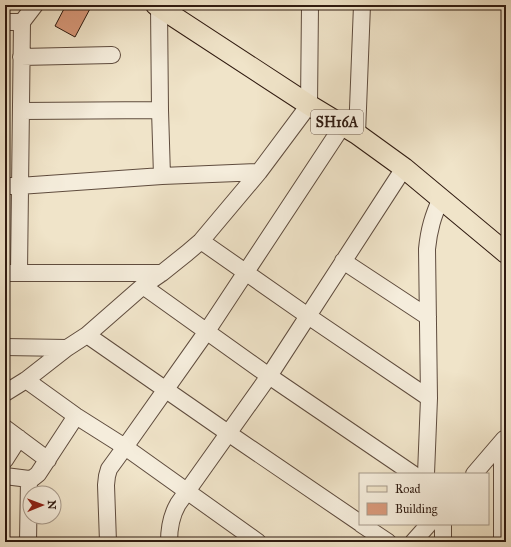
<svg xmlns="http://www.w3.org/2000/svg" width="511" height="547" font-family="'IM FELL Great Primer',serif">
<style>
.building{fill:#d79879;stroke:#2f1a10}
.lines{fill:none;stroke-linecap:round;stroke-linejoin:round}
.minor-casing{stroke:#5f4c3e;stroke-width:18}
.major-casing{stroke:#2f1a10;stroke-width:22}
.minor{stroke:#f5eddc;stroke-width:16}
.major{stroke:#f0e4c9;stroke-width:20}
.labels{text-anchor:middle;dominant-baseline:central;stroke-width:3.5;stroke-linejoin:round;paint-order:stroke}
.shield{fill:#f5eddc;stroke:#6a594d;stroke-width:1}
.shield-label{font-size:14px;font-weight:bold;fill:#2f1a10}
</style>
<rect width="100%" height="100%" fill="#f0e4c9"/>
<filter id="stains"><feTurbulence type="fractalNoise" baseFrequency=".005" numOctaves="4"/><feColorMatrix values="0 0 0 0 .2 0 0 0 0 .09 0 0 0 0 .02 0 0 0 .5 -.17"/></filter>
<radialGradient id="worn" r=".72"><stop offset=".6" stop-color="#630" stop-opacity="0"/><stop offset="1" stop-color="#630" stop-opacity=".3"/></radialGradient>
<!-- building -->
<path class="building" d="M 66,5 L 92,5 L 75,37 L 55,26 Z"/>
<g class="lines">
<!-- minor casing -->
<g class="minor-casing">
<path id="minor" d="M 159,7 L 160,110 L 162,176
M 5,22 L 22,22
M 21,57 L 112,55
M 21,111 L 160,110
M 357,134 L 362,5
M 5,186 L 19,186 L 162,176 L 259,172
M 201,241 L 308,316 L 429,398
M 343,261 L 428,317
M 19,272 L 22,22 L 35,5
M 5,273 L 162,273
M 143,286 L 269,376 L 413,474
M 87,335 L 228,433 L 360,523
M 5,347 L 67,348
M 26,380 L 76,416 L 125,447 L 258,542
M 5,393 L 26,380 L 67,348 L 87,335 L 143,286 L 162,273 L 187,253 L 201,241 L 259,172 L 309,105 L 310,5
M 5,428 L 48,460
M 502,442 L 502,542
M 5,460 L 19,438
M 426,474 L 429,398 L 427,249 C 429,229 433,216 441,198
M 474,474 L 504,439
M 5,476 L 29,479 L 33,478 L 38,474 L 76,416
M 361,524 L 388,542
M 443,524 L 443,542
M 28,542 L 29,479
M 108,542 L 106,485 L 107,476 L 109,469 L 125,447 L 207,331 L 343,125
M 169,542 C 169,528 171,516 178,504 L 269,376 L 404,168
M 413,542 L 429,524"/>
</g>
<!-- major casing -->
<g class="major-casing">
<path id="major" d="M 156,5 L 309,105 L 357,134 L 404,168 L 506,253"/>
</g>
<!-- minor -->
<use href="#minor" class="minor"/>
<!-- major -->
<use href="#major" class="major"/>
</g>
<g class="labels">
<!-- shield labels -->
<rect class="shield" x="311" y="110" width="52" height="24" rx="3"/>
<g class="shield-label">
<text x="337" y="122">SH16A</text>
</g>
</g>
<!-- margin -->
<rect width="511" height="547" fill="none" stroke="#f0e4c9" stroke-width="20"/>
<rect x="6" y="6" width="499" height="535" fill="none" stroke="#2f1a10" stroke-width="2"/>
<rect x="10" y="10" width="491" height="527" fill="none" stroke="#2f1a10"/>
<!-- legend -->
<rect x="359" y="473" width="130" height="52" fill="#f5eddc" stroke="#a6998a"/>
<rect x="367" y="486" width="20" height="6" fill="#f0e4c9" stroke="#a6998a"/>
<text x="395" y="493" font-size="12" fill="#2f1a10">Road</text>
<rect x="367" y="503" width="20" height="12" fill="#d79879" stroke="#a6998a"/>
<text x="395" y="513" font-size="12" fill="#2f1a10">Building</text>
<!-- north arrow -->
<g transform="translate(42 505) rotate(89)"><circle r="19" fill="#f5eddc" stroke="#a6998a"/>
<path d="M0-3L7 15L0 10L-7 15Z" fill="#8f2418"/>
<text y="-6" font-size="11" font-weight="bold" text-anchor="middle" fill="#2f1a10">N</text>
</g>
<rect width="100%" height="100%" filter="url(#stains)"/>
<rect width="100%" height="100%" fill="url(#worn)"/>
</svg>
